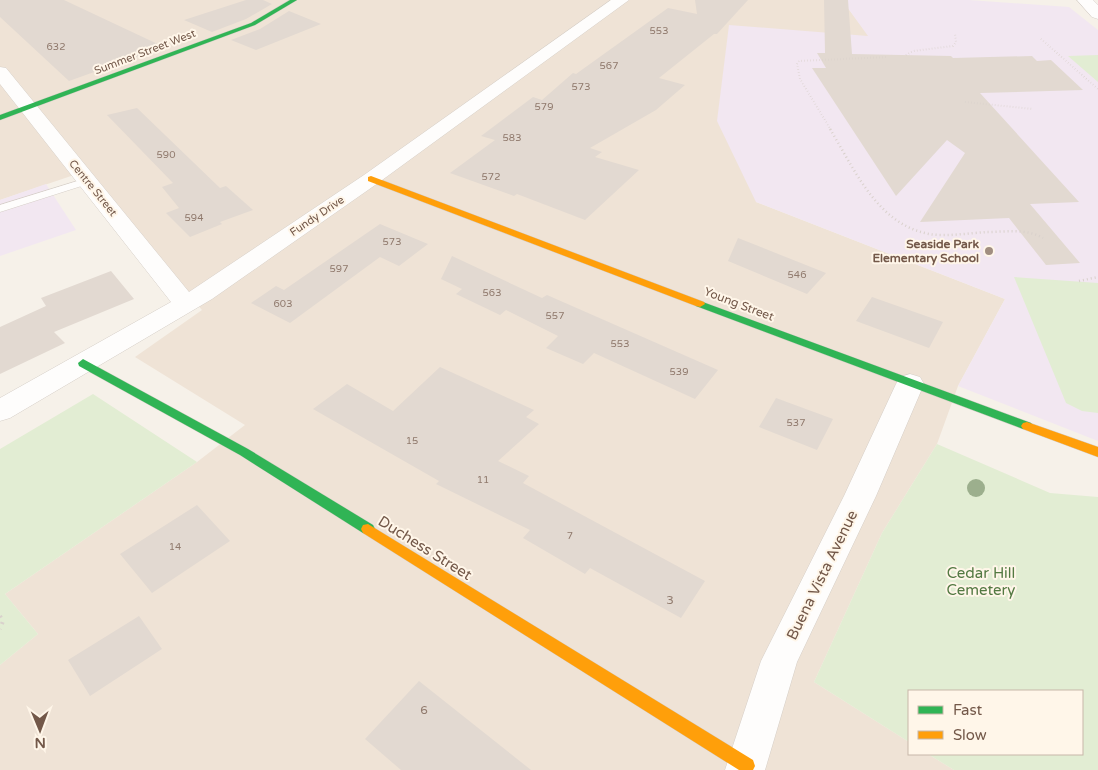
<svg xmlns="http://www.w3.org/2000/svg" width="1098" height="770" font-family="'Varela Round',sans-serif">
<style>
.residential{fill:#efe3d6}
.education{fill:#f2e7f1}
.green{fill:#e2edd3}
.building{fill:#e2d9d1}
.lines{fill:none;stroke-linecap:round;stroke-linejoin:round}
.lane-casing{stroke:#d5cec7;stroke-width:1}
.street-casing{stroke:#d5cec7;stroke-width:1}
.fast-casing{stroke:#d5cdc6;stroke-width:1}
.slow-casing{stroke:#d5cdc6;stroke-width:1}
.path-far2{stroke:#d9d1cc;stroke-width:2;stroke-dasharray:0.5 2.5;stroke-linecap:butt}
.path-far1{stroke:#d9d1cc;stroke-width:2.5;stroke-dasharray:1 3;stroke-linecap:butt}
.path{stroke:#d9d1cc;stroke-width:4;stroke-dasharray:2 5;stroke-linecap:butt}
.lane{fill:#fefdfc;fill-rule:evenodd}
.street{fill:#fefdfc;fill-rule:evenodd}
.fast{fill:#30b455;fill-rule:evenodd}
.slow{fill:#ff9f0a;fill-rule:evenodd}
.tree{fill:#9caf8d}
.poi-dot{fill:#a18e81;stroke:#fff6e9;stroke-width:2}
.labels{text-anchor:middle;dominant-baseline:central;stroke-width:4;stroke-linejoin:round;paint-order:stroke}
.number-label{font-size:10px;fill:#907a6d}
.far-street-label{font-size:11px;fill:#735849;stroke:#fff6e9}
.poi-label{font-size:12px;font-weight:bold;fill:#735849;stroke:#fff6e9;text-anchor:end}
.street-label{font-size:12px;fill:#735849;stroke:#fff6e9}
.near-number-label{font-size:12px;fill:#907a6d}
.near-street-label{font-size:15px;fill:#735849;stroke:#fff6e9}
.near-park-label{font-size:15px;fill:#537942;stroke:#fff6e9}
</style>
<rect width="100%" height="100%" fill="#f6f1e9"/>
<!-- residential -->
<path class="residential" d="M 0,0 L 842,0 L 869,36 L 756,202 L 1005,299 L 958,386 L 937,444 L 882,533 L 814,682 L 909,742 L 909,754 L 928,754 L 954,770 L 0,770 L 0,665 L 38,634 L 5,594 L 197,462 L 245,425 L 135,357 L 202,310 L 80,173 L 0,200 Z"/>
<!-- education -->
<path class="education" d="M 842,0 L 969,0 L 1069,7 L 1098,30 L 1098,441 L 958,386 L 1005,299 L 756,202 L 717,121 L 729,25 L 868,36 Z
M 46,184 L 76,230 L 0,256 L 0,200 Z"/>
<!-- green -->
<path class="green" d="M 1098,55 L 1098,82 L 1068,56 Z
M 1014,277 L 1098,283 L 1098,413 L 1082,411 L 1066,403 Z
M 93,394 L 197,462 L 5,594 L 38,634 L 0,665 L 0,449 Z
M 937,444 L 1050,493 L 1098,497 L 1098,770 L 954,770 L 928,754 L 1082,754 L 1082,691 L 909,691 L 909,742 L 814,682 L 882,533 Z"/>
<!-- building -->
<path class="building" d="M 0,0 L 64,0 L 164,47 L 69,81 L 0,17 Z
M 246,0 L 263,0 L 272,4 L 246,19 L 212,32 L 184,20 Z
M 695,0 L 748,0 L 717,34 L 714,34 L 659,78 L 685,85 L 656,110 L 590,148 L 602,152 L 595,157 L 639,170 L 585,220 L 517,194 L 514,196 L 450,173 L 495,140 L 481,136 L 533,97 L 542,100 L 573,73 L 576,74 L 668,8 L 697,14 Z
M 824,0 L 848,0 L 852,54 L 951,56 L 953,58 L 1032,56 L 1037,61 L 1051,60 L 1083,90 L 980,93 L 1079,202 L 1030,204 L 1080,263 L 1046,265 L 1009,218 L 920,222 L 965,153 L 947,140 L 896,196 L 812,68 L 826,68 L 817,53 L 825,53 Z
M 289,11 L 321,24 L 256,50 L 231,40 L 260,29 Z
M 137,108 L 220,188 L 226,186 L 253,210 L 220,222 L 222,224 L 190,237 L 166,213 L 179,208 L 162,187 L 173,183 L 107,115 Z
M 380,224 L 428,244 L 399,266 L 380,257 L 290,323 L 251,303 L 276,286 L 284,290 Z
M 738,238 L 826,273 L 807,294 L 728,261 Z
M 452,256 L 542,298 L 547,295 L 718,370 L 695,399 L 594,353 L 583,364 L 546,348 L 558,336 L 506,310 L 500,315 L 456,294 L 462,289 L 441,279 Z
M 111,271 L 134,299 L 54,332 L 65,343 L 0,374 L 0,327 L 46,306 L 41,298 Z
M 872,297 L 943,322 L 929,348 L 856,321 Z
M 440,367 L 534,410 L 526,417 L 539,424 L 498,461 L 529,476 L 523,483 L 705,581 L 681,618 L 590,568 L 585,574 L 523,538 L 530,530 L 436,484 L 439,481 L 313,409 L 347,384 L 393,411 Z
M 776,398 L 833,419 L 817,450 L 759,427 Z
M 197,505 L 230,541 L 152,593 L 120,554 Z
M 139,616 L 162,649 L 90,696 L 68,660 Z
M 419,681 L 531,770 L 401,770 L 365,739 Z"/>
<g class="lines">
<!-- lane casing -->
<g class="lane-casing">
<path id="lane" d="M 87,178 L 91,179 L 91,183 L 0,212 L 0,205 Z"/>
</g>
<!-- street casing -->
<g class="street-casing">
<path id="street" d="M 611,0 L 629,0 L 378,183 L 212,299 L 10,418 L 0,421 L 0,398 L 171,302 L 0,84 L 0,67 L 6,68 L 189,292 L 364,175 Z
M 1077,0 L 1093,0 L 1098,5 L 1098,19 L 1092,17 Z
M 910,374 L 920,377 L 924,384 L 876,496 L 797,662 L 765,770 L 725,770 L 761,661 L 844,496 L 896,384 L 900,377 Z"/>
</g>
<!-- fast casing -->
<g class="fast-casing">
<path id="fast" d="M 290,0 L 297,0 L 255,25 L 0,120 L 0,115 L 251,23 Z
M 700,301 L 1031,423 L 1033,426 L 1031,429 L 1023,429 L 696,306 L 695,304 L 696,302 Z
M 83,359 L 248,449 L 373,525 L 375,529 L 373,533 L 368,534 L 363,533 L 240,455 L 79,366 L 78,363 Z"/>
</g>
<!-- slow casing -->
<g class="slow-casing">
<path id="slow" d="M 371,176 L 704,302 L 705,304 L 700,307 L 696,306 L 368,181 L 368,177 Z
M 1027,422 L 1098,447 L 1098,457 L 1023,429 L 1021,426 L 1023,423 Z
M 368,524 L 753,760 L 755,766 L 753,770 L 739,770 L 363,533 L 361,529 L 363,525 Z"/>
</g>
<!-- path-far2 -->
<path class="path-far2" d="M 1041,39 L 1098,89
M 906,55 L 913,51 L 953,46 L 956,42 L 955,34
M 965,102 L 1033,109
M 831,130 L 800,79 L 797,64 L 799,61 L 888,57"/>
<!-- path-far1 -->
<path class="path-far1" d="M 830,129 C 855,170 877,224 929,234 C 947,237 969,233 987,232 C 1006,232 1026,228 1043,238
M 1079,281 L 1098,277"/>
<!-- path -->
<path class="path" d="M 0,616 L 3,621 L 0,629"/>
<!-- lane -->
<use href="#lane" class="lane"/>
<!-- street -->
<use href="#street" class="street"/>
<!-- fast -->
<use href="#fast" class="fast"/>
<!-- slow -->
<use href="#slow" class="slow"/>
</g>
<!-- trees -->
<circle class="tree" cx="976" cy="488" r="9"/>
<!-- markers -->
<circle class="poi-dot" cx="989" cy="251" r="5"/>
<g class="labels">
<!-- number labels -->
<g class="number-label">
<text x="659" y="31">553</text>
<text x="56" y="47">632</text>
<text x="609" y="66">567</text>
<text x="581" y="87">573</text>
<text x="544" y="107">579</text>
<text x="512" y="138">583</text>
<text x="166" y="155">590</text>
<text x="491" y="177">572</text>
<text x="194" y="218">594</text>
<text x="392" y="242">573</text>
<text x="339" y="269">597</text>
<text x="797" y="275">546</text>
<text x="492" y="293">563</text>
<text x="283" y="304">603</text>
<text x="555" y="316">557</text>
<text x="620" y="344">553</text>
<text x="679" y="372">539</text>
<text x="796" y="423">537</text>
<text x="412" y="441">15</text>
<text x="483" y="480">11</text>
<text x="570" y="536">7</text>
<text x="175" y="547">14</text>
</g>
<!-- far-street labels -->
<g class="far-street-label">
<text transform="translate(145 52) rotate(-21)">Summer Street West</text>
<text transform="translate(93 188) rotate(51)">Centre Street</text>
<text transform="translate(317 216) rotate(-34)">Fundy Drive</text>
</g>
<!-- poi labels -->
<g class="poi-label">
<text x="979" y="244">Seaside Park<tspan x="979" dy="14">Elementary School</tspan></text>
</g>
<!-- street labels -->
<g class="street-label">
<text transform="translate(739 304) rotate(21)">Young Street</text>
</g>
<!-- near-number labels -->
<g class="near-number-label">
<text x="670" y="600">3</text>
<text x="424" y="710">6</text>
</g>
<!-- near-street labels -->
<g class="near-street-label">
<text transform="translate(425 548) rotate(32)">Duchess Street</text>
<text transform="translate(822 575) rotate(-64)">Buena Vista Avenue</text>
</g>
<!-- near-park labels -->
<g class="near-park-label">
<text x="981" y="573">Cedar Hill<tspan x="981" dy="17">Cemetery</tspan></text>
</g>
</g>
<!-- legend -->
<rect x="908" y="690" width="175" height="65" fill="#fff6e9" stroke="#c7b7a9"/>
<rect x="918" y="706" width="25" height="8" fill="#30b455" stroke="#c7b7a9"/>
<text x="953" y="715" font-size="15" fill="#735849">Fast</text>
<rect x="918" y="731" width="25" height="8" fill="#ff9f0a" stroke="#c7b7a9"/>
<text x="953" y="740" font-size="15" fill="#735849">Slow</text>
<!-- north arrow -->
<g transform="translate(40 730) rotate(179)" stroke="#fff6e9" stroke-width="4" paint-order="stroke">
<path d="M0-4L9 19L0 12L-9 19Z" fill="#735849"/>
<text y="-8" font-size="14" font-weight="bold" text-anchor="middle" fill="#735849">N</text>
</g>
</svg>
